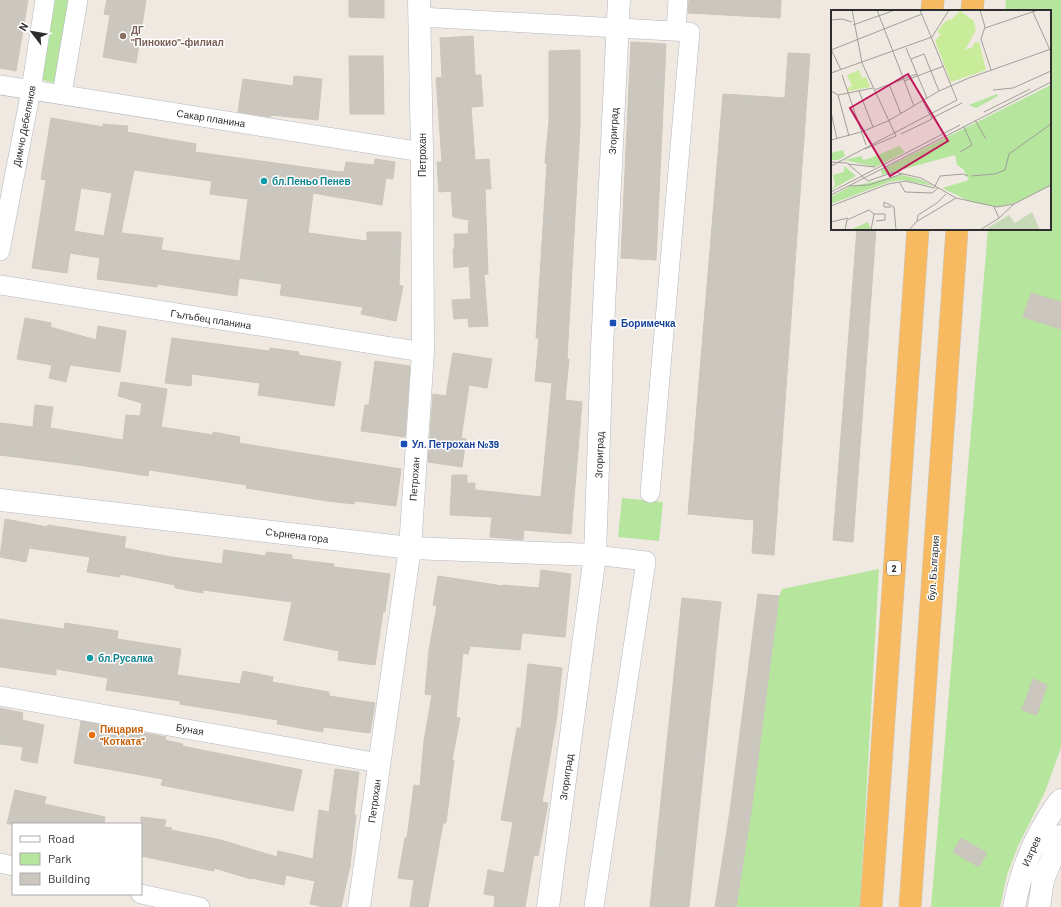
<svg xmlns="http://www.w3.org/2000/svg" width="1061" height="907" font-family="Barlow,sans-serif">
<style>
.green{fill:#b6e59e}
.building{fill:#cbc7bf;stroke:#cbc5ba;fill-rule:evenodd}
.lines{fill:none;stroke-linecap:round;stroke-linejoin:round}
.minor-casing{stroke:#b4b7c1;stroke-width:20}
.tertiary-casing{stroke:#b4b7c1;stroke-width:23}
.secondary-casing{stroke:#b4b7c1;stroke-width:23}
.trunk-casing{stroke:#c9c9c9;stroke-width:23}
.minor{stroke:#fff;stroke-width:19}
.tertiary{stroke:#fff;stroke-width:22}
.secondary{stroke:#fff;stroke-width:22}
.trunk{stroke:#f8ba60;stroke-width:22}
.education-dot{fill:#8d6e63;stroke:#fff;stroke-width:1.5}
.culture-dot{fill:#0f9aa8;stroke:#fff;stroke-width:1.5}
.transit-dot{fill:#1a4fb4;stroke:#fff;stroke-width:1.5}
.food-dot{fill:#e8710a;stroke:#fff;stroke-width:1.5}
.labels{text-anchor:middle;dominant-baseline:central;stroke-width:3;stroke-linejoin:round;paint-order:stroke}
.shield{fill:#fff;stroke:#6d6d6d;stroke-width:1}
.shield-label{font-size:9px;font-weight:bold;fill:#2e2e2e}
.education-label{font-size:10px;font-weight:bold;fill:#785e54;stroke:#fff;text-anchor:start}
.street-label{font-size:10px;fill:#2e2e2e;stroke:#fff}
.culture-label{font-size:10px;font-weight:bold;fill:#0d838f;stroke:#fff;text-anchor:start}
.transit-label{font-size:10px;font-weight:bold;fill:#164399;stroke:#fff;text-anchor:start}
.food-label{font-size:10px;font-weight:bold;fill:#c56008;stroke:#fff;text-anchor:start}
.inset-road{fill:none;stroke:#a29e99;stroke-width:1}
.view{fill:#c2185b;fill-opacity:0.15;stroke:#c2185b;stroke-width:2}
.inset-edge{fill:none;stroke:#2e2e2e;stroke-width:2}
</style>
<rect width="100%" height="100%" fill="#efe9e1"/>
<!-- green -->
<path class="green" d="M 55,0 L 69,0 L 55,83 L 42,80 Z
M 1006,0 L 1061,0 L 1061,748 L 1045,792 L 1018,846 L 1007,875 L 1000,907 L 931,907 L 988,229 L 1050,229 L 1050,11 L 1005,11 Z
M 622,498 L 663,502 L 659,541 L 618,537 Z
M 879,569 L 860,907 L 736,907 L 751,812 L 779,596 L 782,589 Z"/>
<!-- building -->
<path class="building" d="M 0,0 L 28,0 L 16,71 L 0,68 Z
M 107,0 L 146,0 L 136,63 L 103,57 L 110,15 L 104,14 Z
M 349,0 L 384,0 L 384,18 L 349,17 Z
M 689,0 L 781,0 L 780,18 L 688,13 Z
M 473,36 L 475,75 L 481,75 L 483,106 L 471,107 L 475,160 L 489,159 L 491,189 L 485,189 L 488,274 L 484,275 L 488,326 L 469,327 L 468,318 L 454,319 L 452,300 L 471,299 L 469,266 L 454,268 L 453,249 L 455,249 L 454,234 L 468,234 L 469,220 L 453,217 L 451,191 L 439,192 L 437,162 L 442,162 L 436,78 L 442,77 L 440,38 Z
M 631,42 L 666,44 L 656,260 L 621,258 Z
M 580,50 L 580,127 L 567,359 L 569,359 L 565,400 L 582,402 L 571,534 L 524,530 L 523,540 L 490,537 L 492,517 L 450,515 L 452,475 L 467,475 L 467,483 L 475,483 L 475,490 L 541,497 L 552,383 L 535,381 L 539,338 L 536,338 L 547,163 L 545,163 L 549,121 L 549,51 Z
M 788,53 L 810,54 L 774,555 L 752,553 L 754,520 L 688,514 L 723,94 L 785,98 Z
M 349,56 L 383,56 L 384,114 L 350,114 Z
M 294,76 L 322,79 L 318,120 L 271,115 L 271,117 L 238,112 L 243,79 L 293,86 Z
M 51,118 L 103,127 L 103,124 L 128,126 L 127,132 L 196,144 L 195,152 L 333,171 L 344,172 L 346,162 L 374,165 L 375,159 L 395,162 L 393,179 L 386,178 L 382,205 L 313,193 L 308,233 L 367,241 L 367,232 L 401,232 L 399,285 L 403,286 L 396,321 L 361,314 L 363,307 L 280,295 L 282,284 L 239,278 L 237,296 L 157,284 L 157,287 L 97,279 L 100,258 L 70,253 L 67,273 L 32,268 L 46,180 L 41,179 ZM 134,170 L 212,181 L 210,194 L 248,199 L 240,261 L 161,250 L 163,238 L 121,233 ZM 81,188 L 112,193 L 104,236 L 74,231 Z
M 857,229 L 876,229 L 853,542 L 833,540 Z
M 1031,293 L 1061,302 L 1061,329 L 1023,317 Z
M 25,318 L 51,323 L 50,327 L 96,340 L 98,326 L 126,331 L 120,372 L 70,365 L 66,382 L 49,378 L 52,365 L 17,359 Z
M 172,338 L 269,351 L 270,348 L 299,352 L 298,355 L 341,362 L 334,406 L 258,395 L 260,383 L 192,374 L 191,386 L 165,383 Z
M 453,353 L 492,359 L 487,388 L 469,385 L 461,438 L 466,439 L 462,467 L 428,462 L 433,394 L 446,396 Z
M 375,361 L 410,366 L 405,437 L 361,431 L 365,405 L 369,405 Z
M 121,382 L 167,389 L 161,427 L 213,435 L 213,432 L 240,437 L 239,443 L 401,469 L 396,506 L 355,501 L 354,504 L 327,501 L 246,488 L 247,485 L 149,470 L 148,476 L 78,465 L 0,455 L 0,423 L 33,427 L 35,405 L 53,407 L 50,428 L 123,440 L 126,415 L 140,416 L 142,403 L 118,396 Z
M 5,519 L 47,527 L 48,525 L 126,537 L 124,548 L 171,557 L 222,564 L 224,550 L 266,556 L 266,552 L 292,555 L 292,559 L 334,564 L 334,567 L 390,574 L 385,612 L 383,612 L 375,665 L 338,660 L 339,651 L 284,640 L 292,602 L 203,590 L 203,593 L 175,588 L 175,585 L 120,574 L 120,577 L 87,572 L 90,557 L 29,548 L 26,562 L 0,557 Z
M 541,570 L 571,574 L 565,637 L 522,633 L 520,650 L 470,646 L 468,654 L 463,653 L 456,717 L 460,718 L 452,760 L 454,760 L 446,823 L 443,823 L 428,907 L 410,907 L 414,880 L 398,878 L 405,838 L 407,838 L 414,785 L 420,786 L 424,741 L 432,695 L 425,694 L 429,650 L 437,606 L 433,605 L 438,576 L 503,586 L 503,585 L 539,588 Z
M 758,594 L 779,596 L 751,812 L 736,907 L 715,907 L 730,811 Z
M 682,598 L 721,602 L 689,907 L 650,907 Z
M 0,619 L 64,629 L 65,623 L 118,631 L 117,639 L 181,649 L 177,675 L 240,684 L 243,671 L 273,677 L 272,682 L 329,692 L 329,696 L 375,703 L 370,733 L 323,727 L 323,732 L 277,724 L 278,720 L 180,704 L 180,701 L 106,690 L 108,678 L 56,669 L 56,675 L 0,667 Z
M 528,664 L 562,668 L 556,722 L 542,802 L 548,803 L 538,856 L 534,855 L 525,907 L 494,907 L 495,896 L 484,894 L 488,870 L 504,873 L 513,822 L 501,820 L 517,728 L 521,728 Z
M 1033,679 L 1047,685 L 1037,715 L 1022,710 Z
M 0,708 L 23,713 L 22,720 L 44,725 L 37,763 L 21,760 L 23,747 L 0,744 Z
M 81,721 L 166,737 L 165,740 L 183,744 L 182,746 L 302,770 L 293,811 L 161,785 L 163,779 L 74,763 Z
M 335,769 L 359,772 L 354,815 L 356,815 L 350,866 L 341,907 L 325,907 L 310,904 L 315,881 L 286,875 L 284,885 L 251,878 L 251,879 L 214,868 L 214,871 L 141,856 L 141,817 L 166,820 L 164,827 L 172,828 L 171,830 L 221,840 L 277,857 L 278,851 L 313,859 L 319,810 L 329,812 Z
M 15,790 L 46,797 L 44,804 L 105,817 L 104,824 L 7,824 Z
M 961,838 L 987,853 L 979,867 L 953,852 Z"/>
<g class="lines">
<!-- minor casing -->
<g class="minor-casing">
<path id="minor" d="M 420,17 L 690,32 L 650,493
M 676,31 L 678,0
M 0,85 L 422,152
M 62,94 L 78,0
M 0,251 L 31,90 L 45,0
M 0,285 L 423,352
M 0,696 L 379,763
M 0,863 L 13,866
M 141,894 L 200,907
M 594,907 L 646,561 L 595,555"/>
</g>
<!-- tertiary casing -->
<g class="tertiary-casing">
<path id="tertiary" d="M 0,500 L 410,548 L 595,555
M 359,907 L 410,548 L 423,352 L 422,152 L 419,0
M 548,907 L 595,555 L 602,348 L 619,0"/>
</g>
<!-- secondary casing -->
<g class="secondary-casing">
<path id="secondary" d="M 1014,907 C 1020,876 1030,847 1047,820 C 1051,813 1055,806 1061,800
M 1039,907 L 1043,880 L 1061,836"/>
</g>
<!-- trunk casing -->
<g class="trunk-casing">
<path id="trunk" d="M 932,11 L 933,0
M 972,11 L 973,0
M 871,907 L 918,229
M 910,907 L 957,229"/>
</g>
<!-- minor -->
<use href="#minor" class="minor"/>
<!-- tertiary -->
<use href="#tertiary" class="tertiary"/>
<!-- secondary -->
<use href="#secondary" class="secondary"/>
<!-- trunk -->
<use href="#trunk" class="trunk"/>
</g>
<!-- markers -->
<circle class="education-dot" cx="123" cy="36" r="4"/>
<g class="culture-dot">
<circle cx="264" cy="181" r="4"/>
<circle cx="90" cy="658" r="4"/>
</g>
<g class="transit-dot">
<rect x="609" y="319" width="8" height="8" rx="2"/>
<rect x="400" y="440" width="8" height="8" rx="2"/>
</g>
<circle class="food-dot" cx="92" cy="735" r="4"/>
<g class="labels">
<!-- shield labels -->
<rect class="shield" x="887" y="561" width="14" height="14" rx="3"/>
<g class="shield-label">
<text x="894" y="568">2</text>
</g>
<!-- education labels -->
<g class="education-label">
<text x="131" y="30">ДГ<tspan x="131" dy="12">"Пинокио"-филиал</tspan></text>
</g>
<!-- street labels -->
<g class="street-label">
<text transform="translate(211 118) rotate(9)">Сакар планина</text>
<text transform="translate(24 126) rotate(-79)">Димчо Дебелянов</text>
<text transform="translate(613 131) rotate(-87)">Згориград</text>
<text transform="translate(422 155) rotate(-90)">Петрохан</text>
<text transform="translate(211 319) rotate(9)">Гълъбец планина</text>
<text transform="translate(599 455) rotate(-88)">Згориград</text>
<text transform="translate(414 479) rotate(-86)">Петрохан</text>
<text transform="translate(297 535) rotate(7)">Сърнена гора</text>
<text transform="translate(933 568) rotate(-86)">бул. България</text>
<text transform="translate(190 729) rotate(10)">Буная</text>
<text transform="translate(566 777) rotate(-82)">Згориград</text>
<text transform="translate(374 801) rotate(-82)">Петрохан</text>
<text transform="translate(1031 851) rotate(-66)">Изгрев</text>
</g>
<!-- culture labels -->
<g class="culture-label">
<text x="272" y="181">бл.Пеньо Пенев</text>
<text x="98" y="658">бл.Русалка</text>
</g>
<!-- transit labels -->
<g class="transit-label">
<text x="621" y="323">Боримечка</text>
<text x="412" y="444">Ул. Петрохан №39</text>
</g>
<!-- food labels -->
<g class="food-label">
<text x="100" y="729">Пицария<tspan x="100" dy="12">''Котката''</tspan></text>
</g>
</g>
<!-- overview -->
<g transform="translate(831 10)">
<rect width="220" height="220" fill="#efe9e1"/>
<path d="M 220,75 L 220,175 L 187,192 L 166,197 L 138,191 L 111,178 L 138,170 L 132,159 L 126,155 L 124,145 L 51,165 L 50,160 ZM 166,84 L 167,86 L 145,98 L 138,95 ZM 68,136 L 74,142 L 45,157 L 13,150 L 31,146 L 32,150 L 37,149 ZM 12,140 L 14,146 L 7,150 L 0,150 L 0,143 ZM 13,156 L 25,166 L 0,180 L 4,175 L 2,165 L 13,162 ZM 71,165 L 91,170 L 102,176 L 72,170 L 58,172 L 0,194 L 0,187 L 18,177 ZM 37,212 L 40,220 L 19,220 Z" fill="#b6e59e"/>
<path d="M 201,202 L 209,220 L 153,220 L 178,205 L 184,213 Z" fill="#c8d9b8"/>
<path d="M 129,1 L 143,11 L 145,20 L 134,40 L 142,37 L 143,33 L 148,32 L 155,60 L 120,72 L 104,31 L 110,24 L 106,22 L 113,13 L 118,9 L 120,10 ZM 28,60 L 31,68 L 35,67 L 39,77 L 17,81 L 16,78 L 21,76 L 16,65 Z" fill="#c9ec9a"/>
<path class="inset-road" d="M 21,0 L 31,53 L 65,126 L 34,139M 46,0 L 83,96M 149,0 L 154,17 L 150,29 L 160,60M 201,0 L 219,40M 0,10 L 11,9 L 21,12M 22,15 L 64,0M 154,18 L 207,0M 75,38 L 96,88M 0,39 L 10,60M 0,40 L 91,4M 80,49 L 93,44 L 108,81M 0,63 L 101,27 L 118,0M 11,65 L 35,135M 73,71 L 113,56M 58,74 L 70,104M 43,80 L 86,64M 162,80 L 182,78 L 220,61M 0,81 L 7,85 L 42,78M 28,81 L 42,117M 7,85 L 18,126M 0,102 L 6,129M 153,102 L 199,79M 101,108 L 131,93M 144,110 L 155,129M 70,124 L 101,109 L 92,91M 0,130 L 30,122 L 57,111 L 108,81 L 138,68 L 220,39M 129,142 L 141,135 L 133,117M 0,152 L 16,153 L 37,171 L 63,162 L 90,168 L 125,188 L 85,212 L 78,220M 17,154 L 44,157M 0,156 L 126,90 L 89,0M 140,166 L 164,164 L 174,160 L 178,144 L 220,114M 69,173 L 74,182 L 101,183 L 107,178M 18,176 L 38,175 L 71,164M 0,182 L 129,115M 0,185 L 220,72M 125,188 L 166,197 L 183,194 L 220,175M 0,196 L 57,174 L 75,171 L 103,178 L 109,166 L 132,164 L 137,166M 60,197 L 53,197 L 53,192 L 63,197 L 65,220M 43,204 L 54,204 L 54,210 L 45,211M 168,208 L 183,194M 86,211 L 87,205 L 106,193 L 115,184M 0,212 L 17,208M 14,220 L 16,210 L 38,200 L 43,204 L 40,220M 149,220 L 168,208 L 163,197"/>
<path class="view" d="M 77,64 L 117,131 L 59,166 L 19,98 Z"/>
<rect width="220" height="220" class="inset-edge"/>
</g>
<!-- legend -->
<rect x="12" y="823" width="130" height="72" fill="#ffffff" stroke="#ababab"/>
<rect x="20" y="836" width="20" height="6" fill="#ffffff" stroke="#ababab"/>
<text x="48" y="843" font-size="12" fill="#2e2e2e">Road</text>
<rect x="20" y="853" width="20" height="12" fill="#b6e59e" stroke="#ababab"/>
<text x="48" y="863" font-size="12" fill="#2e2e2e">Park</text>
<rect x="20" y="873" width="20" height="12" fill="#cbc7bf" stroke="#ababab"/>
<text x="48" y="883" font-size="12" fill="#2e2e2e">Building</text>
<!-- north arrow -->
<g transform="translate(32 32) rotate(301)" stroke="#ffffff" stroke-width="3" paint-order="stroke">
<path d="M0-3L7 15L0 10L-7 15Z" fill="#2e2e2e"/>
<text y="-6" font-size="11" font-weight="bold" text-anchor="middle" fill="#2e2e2e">N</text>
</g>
</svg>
